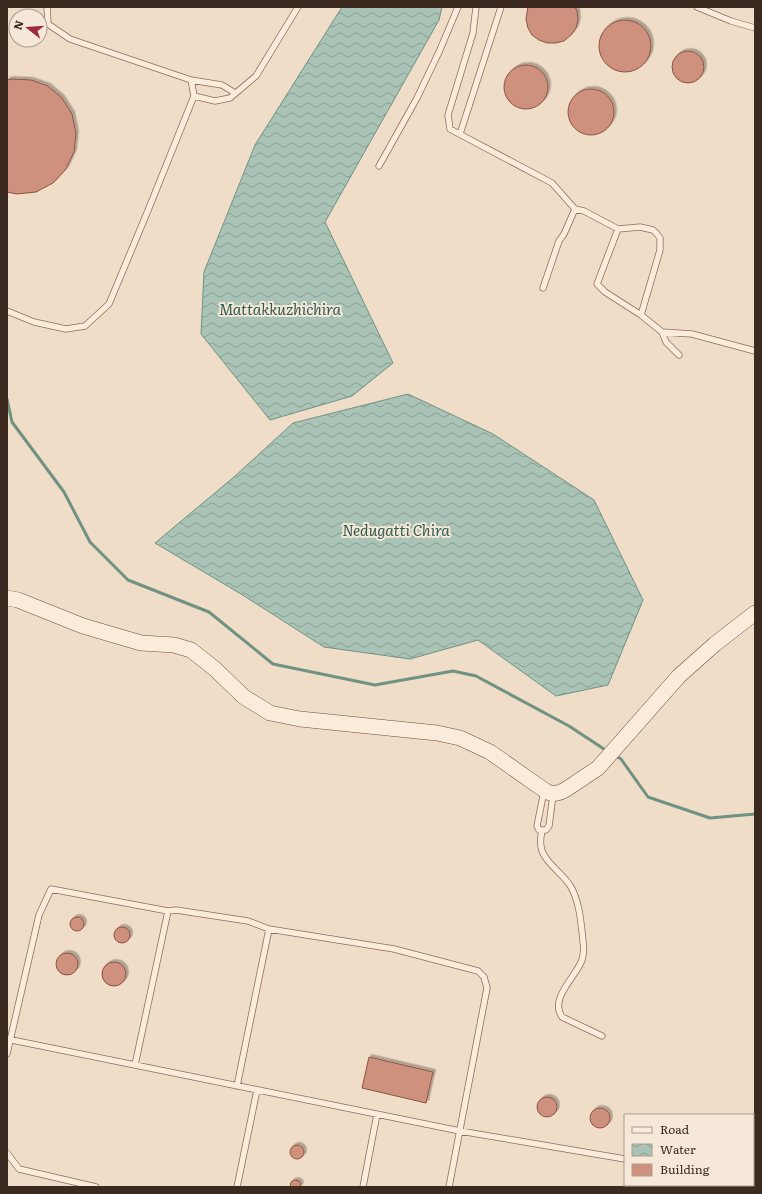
<svg xmlns="http://www.w3.org/2000/svg" width="762" height="1194" font-family="Literata,serif">
<style>
.water{fill:url(#water-waves);stroke:#6f9283}
.lines{fill:none;stroke-linecap:round;stroke-linejoin:round}
.stream{stroke:#6f9283;stroke-width:3}
.building{fill:#ce917d;stroke:#8c5242;filter:url(#shadow)}
.service-casing{stroke:#8c6d5c;stroke-width:7}
.secondary-casing{stroke:#6e4f3f;stroke-width:16}
.service{stroke:#faebdb;stroke-width:5.5}
.secondary{stroke:#faebdb;stroke-width:15}
.labels{text-anchor:middle;dominant-baseline:central;stroke-width:4;stroke-linejoin:round;paint-order:stroke}
.water-label{font-size:15px;font-style:italic;fill:#2f5c51;stroke:#f6e8d8}
</style>
<defs>
<pattern id="water-waves" width="16" height="10" patternUnits="userSpaceOnUse"><rect width="16" height="10" fill="#a9c3b7"/><path d="M0 5q4-4 8 0t8 0" fill="none" stroke="#8b9e94"/></pattern>
<filter id="shadow"><feDropShadow dx="2.5" dy="-2.5" stdDeviation="0" flood-color="#0004"/></filter>
</defs>
<rect width="100%" height="100%" fill="#efddc8"/>
<!-- water -->
<path class="water" d="M 342,7 L 442,7 L 439,20 L 325,222 L 393,363 L 352,396 L 270,420 L 201,334 L 204,272 L 255,145 Z
M 408,394 L 493,434 L 594,500 L 643,600 L 608,685 L 556,696 L 478,640 L 410,659 L 324,647 L 241,594 L 155,543 L 234,477 L 293,423 Z"/>
<g class="lines">
<!-- stream -->
<path class="stream" d="M 7,399 L 12,422 L 64,492 L 90,542 L 128,580 L 209,612 L 273,664 L 375,685 L 453,671 L 476,676 L 569,726 L 607,751
M 616,756 L 621,759 L 648,797 L 710,818 L 755,814"/>
</g>
<!-- building -->
<path class="building" d="M 528,7 L 575,7 L 577,11 L 578,20 L 576,28 L 571,35 L 564,41 L 556,43 L 547,43 L 539,40 L 532,35 L 528,28 L 526,19 Z
M599 46a26 26 0 1 1 52 0a26 26 0 1 1-52 0Z
M672 67a16 16 0 1 1 32 0a16 16 0 1 1-32 0Z
M504 87a22 22 0 1 1 44 0a22 22 0 1 1-44 0Z
M 12,79 L 31,80 L 48,86 L 62,98 L 72,114 L 76,133 L 74,152 L 66,169 L 53,183 L 36,192 L 17,194 L 7,192 L 7,80 Z
M568 112a23 23 0 1 1 46 0a23 23 0 1 1-46 0Z
M70 924a7 7 0 1 1 14 0a7 7 0 1 1-14 0Z
M114 935a8 8 0 1 1 16 0a8 8 0 1 1-16 0Z
M56 964a11 11 0 1 1 22 0a11 11 0 1 1-22 0Z
M102 974a12 12 0 1 1 24 0a12 12 0 1 1-24 0Z
M 369,1057 L 433,1072 L 426,1103 L 362,1088 Z
M537 1107a10 10 0 1 1 20 0a10 10 0 1 1-20 0Z
M590 1118a10 10 0 1 1 20 0a10 10 0 1 1-20 0Z
M290 1152a7 7 0 1 1 14 0a7 7 0 1 1-14 0Z
M 294,1180 L 299,1181 L 301,1184 L 300,1187 L 290,1187 L 291,1182 Z"/>
<g class="lines">
<!-- service casing -->
<g class="service-casing">
<path id="service" d="M 47,7 L 48,24 L 70,39 L 191,80
M 476,7 L 473,33 L 448,115 L 450,129 L 552,183 L 575,209 L 584,211 L 618,229 L 640,227 L 653,230 L 657,234 L 660,238 L 660,250 L 641,315
M 697,7 L 731,21 L 755,28
M 194,96 L 215,101 L 230,98 L 256,76 L 298,7
M 460,134 L 501,7
M 379,166 L 417,98 L 439,52 L 458,7
M 618,229 L 597,284 L 605,292 L 641,315 L 662,332 L 692,334 L 755,351
M 543,288 L 559,241 L 564,234 L 575,209
M 7,311 L 34,322 L 66,329 L 85,326 L 109,304 L 149,208 L 194,96 L 191,80 L 222,85 L 235,93
M 662,332 L 666,342 L 679,355
M 544,791 L 537,826 L 539,830 L 546,830 L 549,826 L 553,795
M 542,831 C 541,835 540,841 541,846 C 542,861 564,874 571,887 C 580,903 581,924 583,941 C 584,948 584,953 582,960 C 576,977 549,998 562,1017 L 602,1036
M 7,1039 L 460,1131 L 625,1159
M 7,1054 L 39,915 L 51,889 L 168,911 L 176,910 L 248,921 L 269,929 L 394,949 L 478,971 L 484,977 L 487,988 L 449,1187
M 135,1065 L 168,911
M 237,1086 L 269,929
M 7,1153 L 19,1169 L 96,1187
M 237,1187 L 257,1090
M 363,1187 L 377,1114
M 672,1187 L 672,1185"/>
</g>
<!-- secondary casing -->
<g class="secondary-casing">
<path id="secondary" d="M 7,598 L 18,600 L 83,626 L 141,643 L 174,645 L 191,650 L 215,669 L 244,697 L 270,713 L 300,719 L 437,733 L 460,738 L 490,752 L 547,792 C 554,794 558,794 565,790 L 598,768 L 679,676 L 715,644 L 755,613"/>
</g>
<!-- service -->
<use href="#service" class="service"/>
<!-- secondary -->
<use href="#secondary" class="secondary"/>
</g>
<g class="labels">
<!-- water labels -->
<g class="water-label">
<text x="280" y="308">Mattakkuzhichira</text>
<text x="396" y="529">Nedugatti Chira</text>
</g>
</g>
<!-- border -->
<rect width="762" height="1194" fill="none" stroke="#3c2920" stroke-width="16"/>
<!-- legend -->
<rect x="624" y="1114" width="130" height="72" fill="#f6e8d8" stroke="#ac9c8e"/>
<rect x="632" y="1127" width="20" height="6" fill="#faebdb" stroke="#ac9c8e"/>
<text x="660" y="1134" font-size="12" fill="#3c2920">Road</text>
<rect x="632" y="1144" width="20" height="12" fill="url(#water-waves)" stroke="#ac9c8e"/>
<text x="660" y="1154" font-size="12" fill="#3c2920">Water</text>
<rect x="632" y="1164" width="20" height="12" fill="#ce917d" stroke="#ac9c8e"/>
<text x="660" y="1174" font-size="12" fill="#3c2920">Building</text>
<!-- north arrow -->
<g transform="translate(28 28) rotate(287)"><circle r="19" fill="#f6e8d8" stroke="#ac9c8e"/>
<path d="M0-3L7 15L0 10L-7 15Z" fill="#9c2b3f"/>
<text y="-6" font-size="11" font-weight="bold" text-anchor="middle" fill="#3c2920">N</text>
</g>
</svg>
